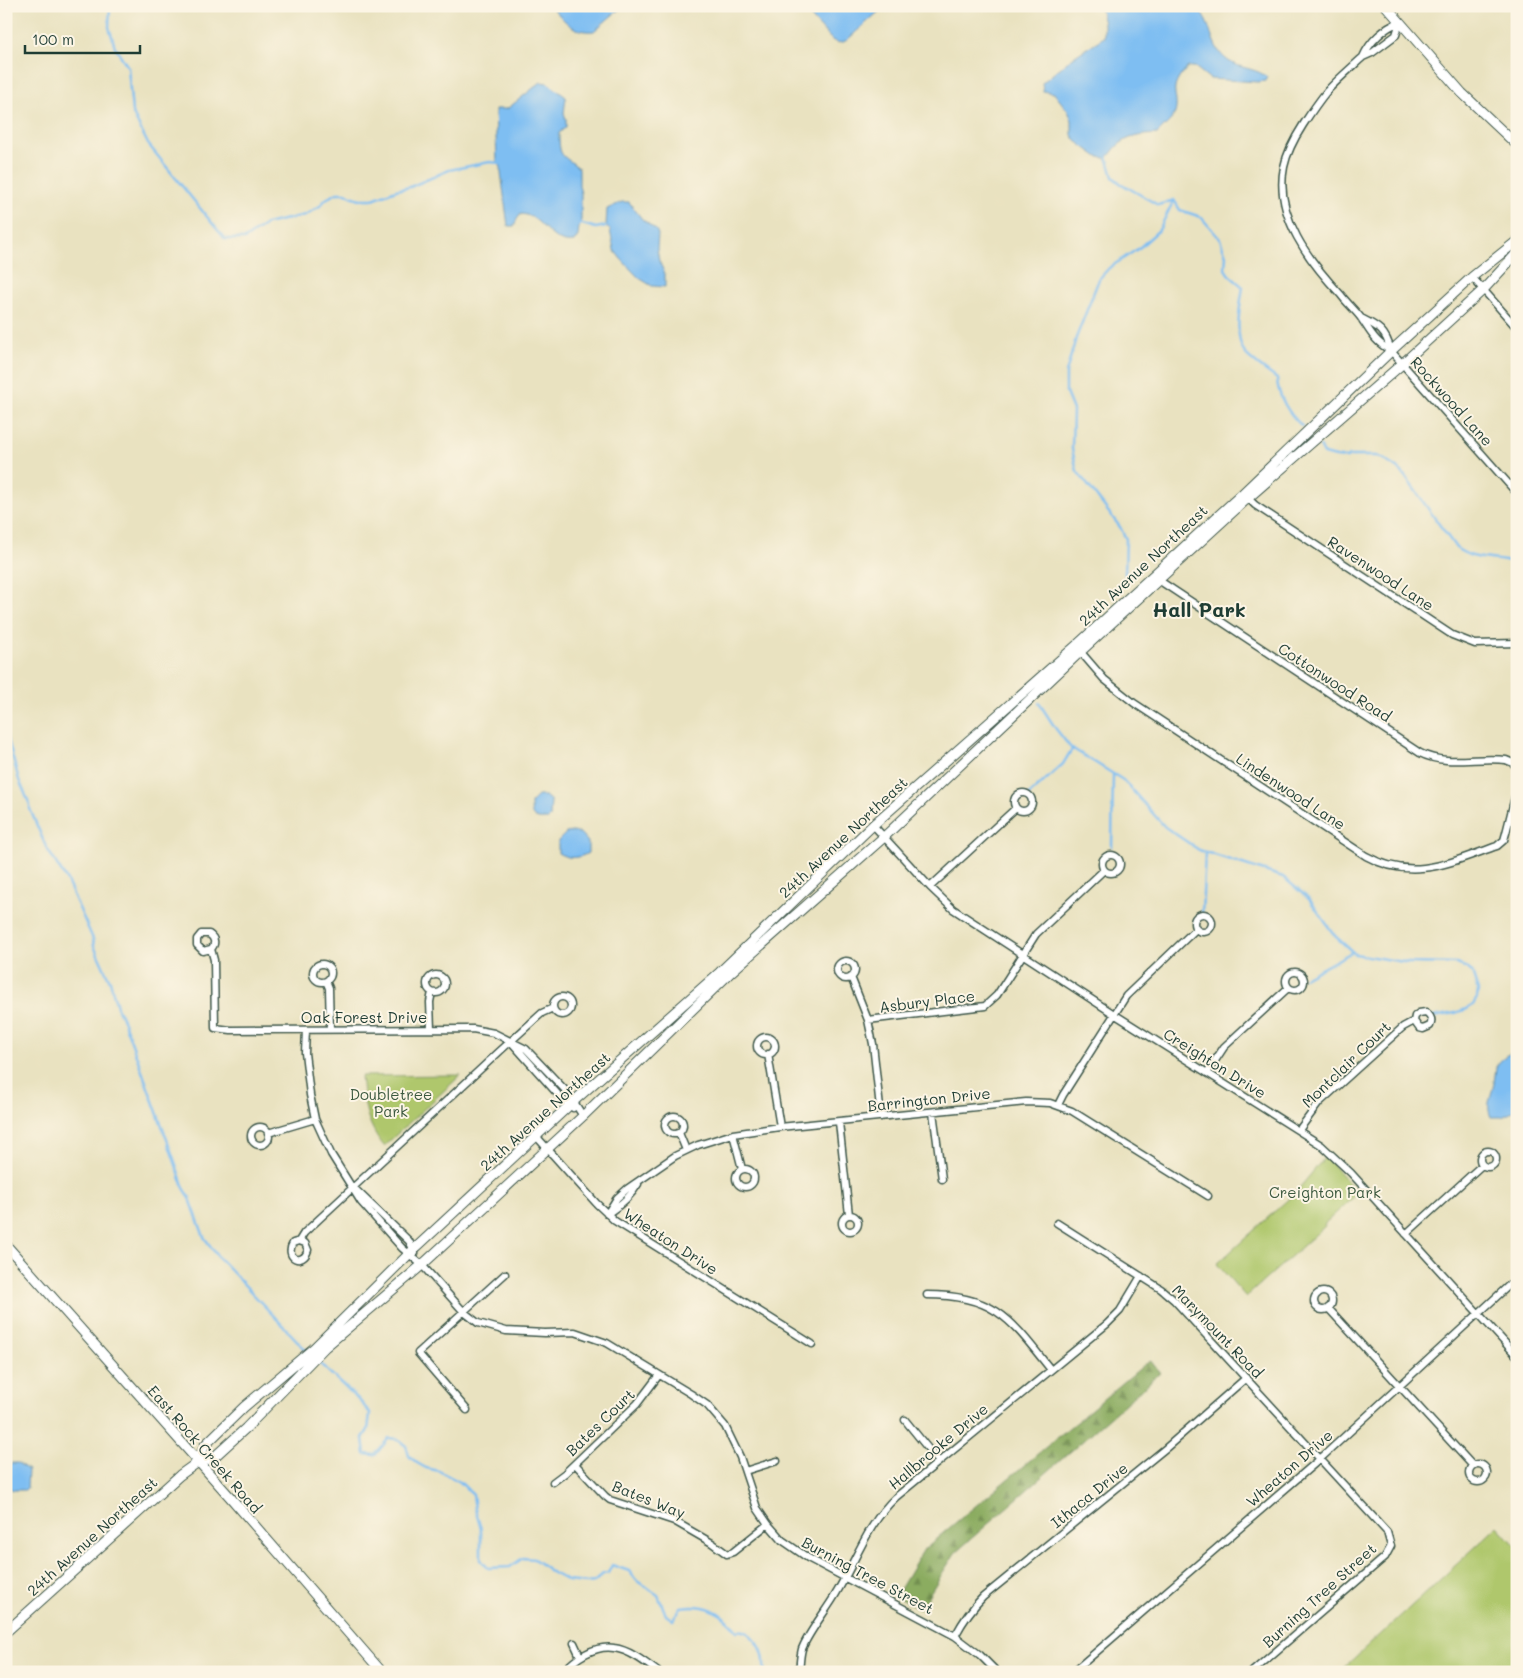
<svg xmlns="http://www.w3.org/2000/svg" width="1523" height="1678" font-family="Mali,sans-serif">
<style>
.forest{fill:url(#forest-firs);stroke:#55744a}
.park{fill:#afc76c;stroke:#678250}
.water{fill:#7ebef2;stroke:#4e7e93}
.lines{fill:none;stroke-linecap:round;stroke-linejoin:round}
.stream{stroke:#7ebef2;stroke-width:2.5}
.minor-casing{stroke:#3d5649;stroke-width:9}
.tertiary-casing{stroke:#3d5649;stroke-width:11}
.minor{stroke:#fff;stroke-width:6}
.tertiary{stroke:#fff;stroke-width:9}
.labels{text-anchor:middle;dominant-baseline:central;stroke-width:4;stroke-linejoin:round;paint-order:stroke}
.street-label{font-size:15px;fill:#1f3d34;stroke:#fcf5e5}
.park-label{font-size:15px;fill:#3c593f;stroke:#fcf5e5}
.district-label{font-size:20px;font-weight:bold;fill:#1f3d34;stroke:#fcf5e5}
</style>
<defs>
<pattern id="forest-firs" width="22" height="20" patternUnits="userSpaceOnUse" patternTransform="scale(1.25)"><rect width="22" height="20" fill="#8bac60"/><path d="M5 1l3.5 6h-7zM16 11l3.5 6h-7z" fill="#718d50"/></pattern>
</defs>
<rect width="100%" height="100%" fill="#fcf5e5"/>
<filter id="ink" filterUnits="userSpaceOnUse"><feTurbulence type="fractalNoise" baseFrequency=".02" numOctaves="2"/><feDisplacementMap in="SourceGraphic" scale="10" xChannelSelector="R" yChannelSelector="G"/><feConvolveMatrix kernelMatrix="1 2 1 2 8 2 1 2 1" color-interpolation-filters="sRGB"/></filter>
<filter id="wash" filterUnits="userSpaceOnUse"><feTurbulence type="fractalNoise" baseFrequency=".0096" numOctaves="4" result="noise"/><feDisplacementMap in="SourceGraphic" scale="20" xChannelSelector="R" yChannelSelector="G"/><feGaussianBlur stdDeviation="1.12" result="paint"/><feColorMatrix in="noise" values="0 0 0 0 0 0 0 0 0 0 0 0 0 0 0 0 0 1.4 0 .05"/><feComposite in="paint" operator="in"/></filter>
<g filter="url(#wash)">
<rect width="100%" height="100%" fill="#e9e2c0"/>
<!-- forest -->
<path class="forest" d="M 1150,1360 L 1160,1373 L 955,1553 L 920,1609 L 896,1596 L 924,1549 Z"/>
<!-- park -->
<path class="park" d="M 461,1075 L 384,1146 C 366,1124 364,1103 361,1076 Z
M 1325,1157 L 1358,1193 L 1324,1224 L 1325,1226 L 1246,1297 L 1217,1264 L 1296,1192 Z
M 1498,1526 L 1517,1547 L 1517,1672 L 1340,1672 Z"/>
<!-- water -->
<path class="water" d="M 551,6 L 623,6 L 594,31 C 572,33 565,21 551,6 Z
M 801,6 L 885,6 L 847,40 C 842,43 838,44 832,40 Z
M 1100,6 L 1198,6 C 1202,14 1208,23 1210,31 C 1215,45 1219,57 1234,64 C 1245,69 1257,69 1267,77 L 1265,81 L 1258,82 L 1210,79 L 1195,67 L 1188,67 C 1182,74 1173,83 1175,94 C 1176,100 1177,107 1175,113 C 1172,121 1162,128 1157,134 C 1145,135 1131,135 1121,143 C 1116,146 1112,153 1107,158 L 1098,157 L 1076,141 L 1072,135 L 1072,120 L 1068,111 L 1054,93 L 1043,91 L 1042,83 L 1072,58 L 1104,37 L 1104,24 Z
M 541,82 L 548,83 L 566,97 L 564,113 L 566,119 L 566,127 L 559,133 C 559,157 561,154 579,168 L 579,186 L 581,193 L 581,224 L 579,226 L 578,236 L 574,242 C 549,246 543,215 521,214 L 517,219 L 514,226 L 508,226 L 500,165 L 497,162 L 495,109 L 507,109 Z
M 622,202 L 629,202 L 642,219 L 656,230 L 658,234 L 657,249 L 659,261 L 665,274 L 665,287 L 652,286 L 639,278 L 621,259 L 614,250 L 610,230 L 606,226 L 607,209 Z
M 538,796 L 545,796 L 551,801 L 550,817 L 548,819 C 533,820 531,818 531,803 Z
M 572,832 L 580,833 L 588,842 L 588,853 C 578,859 568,859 558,853 L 558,841 L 566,833 Z
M 1517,1050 L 1517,1110 L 1502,1117 L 1491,1117 C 1485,1105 1492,1095 1494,1083 C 1495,1078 1495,1072 1496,1067 C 1499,1060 1510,1053 1517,1050 Z
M 11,1463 L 18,1463 L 28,1470 L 27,1488 L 25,1490 L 13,1490 L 6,1486 L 6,1467 Z"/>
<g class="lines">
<!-- stream -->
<path class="stream" d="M 110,6 L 109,27 L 115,47 L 128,67 L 132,112 L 148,144 L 225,239 L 245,239 L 266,224 L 305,215 L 320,206 L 326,199 L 337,193 L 346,193 L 351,196 L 360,199 L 373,199 L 396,190 L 410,187 L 449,170 L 490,162 L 499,163
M 1107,156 L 1113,177 L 1120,183 L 1158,205 L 1174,200 L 1180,210 L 1201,217 L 1220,239 L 1226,256 L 1225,269 L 1229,275 L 1243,287 C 1240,305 1234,335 1244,352 C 1250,360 1269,373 1277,379 C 1278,397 1289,414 1302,426
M 579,223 L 596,228 L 606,226
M 1320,446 L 1324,454 L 1336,457 L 1347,458 L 1349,456 L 1377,456 L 1385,460 L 1402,472 L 1456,548 C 1477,563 1495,556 1517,564
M 1126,584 L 1125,574 L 1126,539 L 1120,527 L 1077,471 L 1072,449 L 1073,410 L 1066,393 L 1066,373 L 1076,338 L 1099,279 L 1109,268 L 1139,248 L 1159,230 L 1174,200
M 1039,703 L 1056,729 L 1070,747 L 1123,780 L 1165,827 L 1199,850 L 1283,877 L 1309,899 L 1335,936 L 1355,954 L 1410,963 L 1457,964 L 1467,968 L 1472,972 L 1478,991 L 1477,998 L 1473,1005 L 1467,1009 L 1455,1013 L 1433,1017
M 6,733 L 19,780 L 30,805 L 30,809 L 46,847 L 66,879 L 93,939 L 94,946 L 110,981 L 117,1007 L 124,1022 L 169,1145 L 184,1188 L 189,1196 L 204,1237 L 218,1257 L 307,1351
M 1029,795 L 1063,764 L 1072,749
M 1112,847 L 1113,774
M 1202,914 L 1205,853
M 1304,978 L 1352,952
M 316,1360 L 359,1400 L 370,1413 L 368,1430 L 363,1438 L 365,1454 L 375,1455 L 389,1438 L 397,1439 L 406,1446 L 409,1456 L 417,1463 L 426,1468 L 439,1471 L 460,1482 L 473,1495 L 475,1509 L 481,1529 L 481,1560 L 488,1568 L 510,1567 L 523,1558 L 534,1559 L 553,1573 L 568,1581 L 587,1583 L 594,1582 L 603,1574 L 608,1573 L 612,1565 L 629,1571 L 637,1581 L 658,1595 L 666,1615 L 673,1620 L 681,1607 C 706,1603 722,1611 737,1631 C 748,1628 761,1645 763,1655 C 765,1661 763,1666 765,1672"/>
</g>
</g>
<g filter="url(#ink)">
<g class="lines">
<!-- minor casing -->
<g class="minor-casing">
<path id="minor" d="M 1400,22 L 1396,35 L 1372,53 L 1363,57 C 1370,41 1384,28 1400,22 Z
M 1363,57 C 1351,68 1338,79 1327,91 C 1318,102 1310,114 1303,125 C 1294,139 1287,152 1284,167 C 1274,216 1310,262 1341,295 C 1347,303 1355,310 1361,318 C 1371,333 1375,342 1391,351 L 1514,490
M 1472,277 L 1517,328
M 1361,318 C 1379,327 1386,331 1391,351
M 1245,495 L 1255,505 L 1452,635 L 1475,644 L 1517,643
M 1157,579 L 1420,753 C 1448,767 1477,756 1506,760 L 1513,763 L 1517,768
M 1079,650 L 1104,679 L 1134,703 L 1366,856 C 1413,882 1451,862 1497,846 L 1504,840 L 1506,833 L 1517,789
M1014 802a9 9 0 1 1 18 0a9 9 0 1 1-18 0Z
M 873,825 L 930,887 L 953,909 L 1114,1014 L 1321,1145 L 1351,1173 L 1517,1356
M1102 864a9 9 0 1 1 18 0a9 9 0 1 1-18 0Z
M 930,887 L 1016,808
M1194 923a9 9 0 1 1 18 0a9 9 0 1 1-18 0Z
M 211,949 L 203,951 L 197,945 L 197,939 L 201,934 L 209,934 C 215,938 216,944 211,949 L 214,960 L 215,1028 L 231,1030 L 473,1029 L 494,1033 L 526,1049 L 568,1093 L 583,1116
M837 970a9 9 0 1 1 18 0a9 9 0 1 1-18 0Z
M313 973a9 9 0 1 1 18 0a9 9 0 1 1-18 0Z
M1286 981a9 9 0 1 1 18 0a9 9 0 1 1-18 0Z
M427 984a9 9 0 1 1 18 0a9 9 0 1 1-18 0Z
M 851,977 L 868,1020 L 873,1044 L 881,1117
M 326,981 L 329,988 L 330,1029
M553 1006a9 9 0 1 1 18 0a9 9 0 1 1-18 0Z
M 868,1020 L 985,1006 L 997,995 L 1036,934 L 1104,870
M 431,1029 L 430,1002 L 432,992
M 306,1030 L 305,1053 L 310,1095 L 315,1119 L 331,1154 L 361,1202 L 402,1248 L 422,1265 L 464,1312 L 478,1323 L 506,1331 L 545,1333 L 575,1332 L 607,1343 L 691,1394 L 707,1405 L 725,1426 L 740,1457 L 757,1508 L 768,1524 L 782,1540 L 808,1558 L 955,1636 L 980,1655 L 997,1672
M757 1046a9 9 0 1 1 18 0a9 9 0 1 1-18 0Z
M 513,1044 L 562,1099 L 573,1108
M 768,1054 L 780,1127
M 1207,1073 L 1224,1047 L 1288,988
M 1058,1105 L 1063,1095 L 1126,996 L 1196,929
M 933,1112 L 942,1179
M665 1125a9 9 0 1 1 18 0a9 9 0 1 1-18 0Z
M 839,1122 L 849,1215
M251 1136a9 9 0 1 1 18 0a9 9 0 1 1-18 0Z
M 1299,1130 L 1319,1103 L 1403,1027 L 1414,1021 L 1415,1016 L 1419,1013 L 1426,1012 C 1431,1016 1433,1020 1430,1026 L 1423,1029 L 1419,1028 L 1414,1021
M 268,1133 L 315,1119
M 679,1133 L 686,1150
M 733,1134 L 742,1169
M 536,1136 L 597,1204 L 615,1221 L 812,1344
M1480 1159a8 8 0 1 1 16 0a8 8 0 1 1-16 0Z
M736 1178a9 9 0 1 1 18 0a9 9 0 1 1-18 0Z
M 356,1190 L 409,1241 L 415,1253
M 610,1212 C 622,1204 631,1196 638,1184
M 607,1214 L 617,1198 L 627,1189 L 675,1156 L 698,1145 L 733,1134 L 780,1127 L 1026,1102 L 1050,1103 L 1072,1111 L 1208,1196
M842 1223a8 8 0 1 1 16 0a8 8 0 1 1-16 0Z
M 1057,1223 L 1161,1289 L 1174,1300 L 1387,1532 L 1391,1546 L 1385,1557 L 1252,1672
M 1406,1234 L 1482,1165
M 299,1241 L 305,1243 L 308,1250 C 303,1267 284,1258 293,1243 L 299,1241 L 304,1233 L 500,1051 L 542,1013 L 553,1008
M1314 1301a9 9 0 1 1 18 0a9 9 0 1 1-18 0Z
M 927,1295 C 996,1295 1011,1320 1051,1370
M 1328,1308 L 1472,1465
M 467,1410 L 418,1353 L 505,1274
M 905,1420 L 939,1462
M1469 1473a9 9 0 1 1 18 0a9 9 0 1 1-18 0Z
M 575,1464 L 605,1496 L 610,1500 L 674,1521 L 712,1543 L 727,1554 L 733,1552 L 768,1524
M 745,1471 L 777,1461
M 553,1482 L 565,1473 L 637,1404 L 659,1375
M 955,1636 C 963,1621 971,1609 983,1597 L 1166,1448 L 1246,1378
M 574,1643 L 580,1656
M 563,1672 C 575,1658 595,1645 614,1648 C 630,1650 646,1663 658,1672
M 799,1672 C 800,1664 800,1656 802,1649 C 809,1631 827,1610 837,1592 C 856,1560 868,1523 896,1497 L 1107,1324 L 1120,1311 L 1141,1276
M 1073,1672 L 1320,1459 L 1517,1278"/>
</g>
<!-- tertiary casing -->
<g class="tertiary-casing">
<path id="tertiary" d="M 1386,6 L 1462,93 L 1517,145
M 6,1245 L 230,1497 L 382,1672
M 198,1462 L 205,1445 L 244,1407 L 314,1348 L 409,1254 L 574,1101 L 720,972 L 873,825 L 1076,646 L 1243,493 L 1391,351 L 1472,277 L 1517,241
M 6,1632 L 180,1475 L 198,1462 L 212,1459 L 246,1428 L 325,1347 L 422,1265 L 583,1116 L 732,971 L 884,837 L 1080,652 L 1248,498 L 1402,364 L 1483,290 L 1517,253"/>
</g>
<!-- minor -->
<use href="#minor" class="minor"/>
<!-- tertiary -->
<use href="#tertiary" class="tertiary"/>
</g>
</g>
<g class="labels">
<!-- street labels -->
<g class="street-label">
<text transform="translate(1452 401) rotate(48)">Rockwood Lane</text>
<text transform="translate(1143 565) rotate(-43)">24th Avenue Northeast</text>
<text transform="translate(1381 573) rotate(33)">Ravenwood Lane</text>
<text transform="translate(1335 682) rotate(33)">Cottonwood Road</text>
<text transform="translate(1291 791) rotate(33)">Lindenwood Lane</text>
<text transform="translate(843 837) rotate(-43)">24th Avenue Northeast</text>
<text transform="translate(927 1001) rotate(-7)">Asbury Place</text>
<text x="364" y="1017">Oak Forest Drive</text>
<text transform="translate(1215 1063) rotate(32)">Creighton Drive</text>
<text transform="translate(1346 1064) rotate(-44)">Montclair Court</text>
<text transform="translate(929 1099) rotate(-6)">Barrington Drive</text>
<text transform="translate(545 1111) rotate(-42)">24th Avenue Northeast</text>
<text transform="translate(671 1241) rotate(33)">Wheaton Drive</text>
<text transform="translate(1218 1331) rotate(46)">Marymount Road</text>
<text transform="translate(600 1422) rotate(-44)">Bates Court</text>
<text transform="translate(938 1446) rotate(-40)">Hallbrooke Drive</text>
<text transform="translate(205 1449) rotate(49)">East Rock Creek Road</text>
<text transform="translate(1289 1468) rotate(-41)">Wheaton Drive</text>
<text transform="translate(1089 1495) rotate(-39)">Ithaca Drive</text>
<text transform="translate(649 1499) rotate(22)">Bates Way</text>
<text transform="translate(92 1536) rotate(-42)">24th Avenue Northeast</text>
<text transform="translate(868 1575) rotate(28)">Burning Tree Street</text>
<text transform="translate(1319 1595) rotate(-42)">Burning Tree Street</text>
</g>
<!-- park labels -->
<g class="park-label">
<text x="391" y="1094">Doubletree<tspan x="391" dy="17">Park</tspan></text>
<text x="1325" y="1192">Creighton Park</text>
</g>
<!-- district labels -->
<g class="district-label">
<text x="1199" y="609">Hall Park</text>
</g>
</g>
<!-- margin -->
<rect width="1523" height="1678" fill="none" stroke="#fcf5e5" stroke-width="25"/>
<!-- scale -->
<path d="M25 45v8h115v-8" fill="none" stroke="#1f3d34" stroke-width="2.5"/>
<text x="32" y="45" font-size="15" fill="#1f3d34" stroke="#fcf5e5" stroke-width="4" paint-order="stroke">100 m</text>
</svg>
